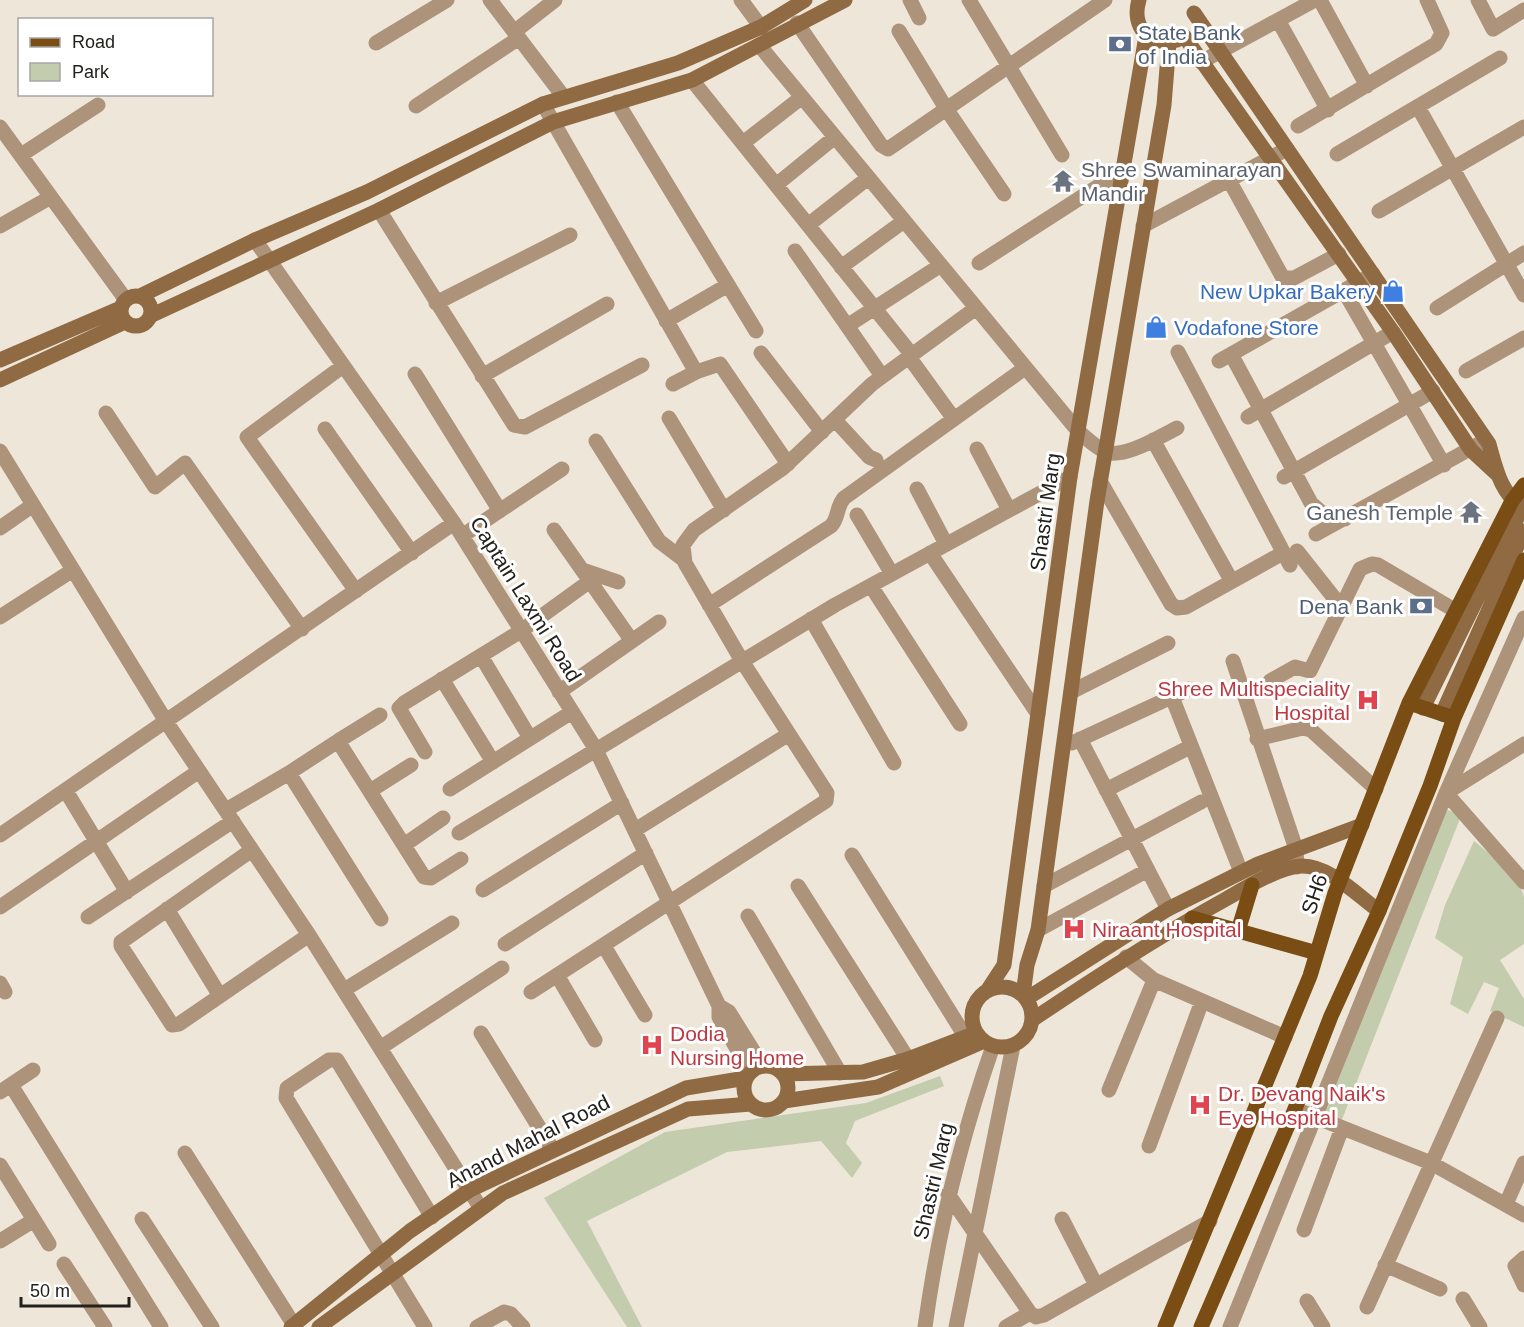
<svg xmlns="http://www.w3.org/2000/svg" width="1524" height="1327" font-family="Arial,sans-serif">
<style>
.green{fill:#c3ccad}
.lines{fill:none;stroke-linecap:round;stroke-linejoin:round}
.street{stroke:#ad9379;stroke-width:15}
.secondary{stroke:#8f6a43;stroke-width:15}
.primary{stroke:#794d14;stroke-width:15}
.labels{text-anchor:middle;dominant-baseline:central;stroke-width:6;stroke-linejoin:round;paint-order:stroke}
.service-label{font-size:21px;fill:#4e5e75;stroke:#fff;text-anchor:start}
.worship-label{font-size:21px;fill:#5b616d;stroke:#fff;text-anchor:start}
.shop-label{font-size:21px;fill:#366cbe;stroke:#fff;text-anchor:end}
.street-label{font-size:21px;fill:#23211c;stroke:#fff}
.health-label{font-size:21px;fill:#be3a42;stroke:#fff;text-anchor:start}
</style>
<rect width="100%" height="100%" fill="#eee7d9"/>
<!-- green -->
<path class="green" d="M 1446,809 L 1461,816 L 1341,1122 L 1321,1114 Z
M 1474,841 C 1486,850 1522,881 1524,897 C 1524,912 1524,929 1524,944 L 1500,960 L 1524,999 L 1524,1027 L 1490,1011 L 1499,988 L 1484,982 L 1468,1014 L 1450,1004 L 1463,957 L 1435,938 L 1445,905 Z
M 940,1076 L 944,1086 L 855,1121 L 846,1143 L 862,1163 L 852,1178 L 821,1141 L 727,1152 L 587,1221 L 642,1327 L 627,1327 L 544,1198 L 665,1132 L 866,1103 Z"/>
<g class="lines">
<!-- street -->
<path class="street" d="M 490,0 L 563,96
M 741,0 L 761,27
M 910,0 L 919,18
M 969,0 L 1062,155
M 1320,0 L 1367,86
M 1478,0 L 1493,29 L 1524,10
M 1278,20 L 1328,110
M 797,23 L 881,145 L 888,149 L 1105,0
M 899,31 L 947,110 L 1004,194
M 514,32 L 555,0
M 376,43 L 447,0
M 759,45 L 1078,431 C 1086,438 1094,446 1104,451 C 1121,461 1161,436 1177,428
M 1201,62 L 1315,0
M 692,80 L 912,355
M 617,102 L 756,331
M 543,104 L 696,372
M 416,106 L 519,38
M 1418,107 L 1524,295
M 1298,126 L 1436,44 L 1442,33 L 1427,0
M 0,127 L 126,300
M 743,143 L 802,97
M 1337,154 L 1500,58
M 21,155 L 98,105
M 1229,180 L 1283,278 L 1294,278 L 1339,254
M 776,185 L 835,137
M 379,210 L 514,425 L 525,427 L 642,365
M 1379,211 L 1524,127
M 808,225 L 868,178
M 0,226 L 51,197
M 1143,226 L 1287,149
M 255,240 L 454,523 L 595,748 L 719,1006 L 719,1017 L 750,1072
M 795,251 L 882,376
M 979,263 L 1122,171
M 841,267 L 904,221
M 1344,291 L 1444,465
M 436,303 L 570,235
M 1437,308 L 1524,253
M 666,321 L 728,285
M 847,326 L 941,265
M 1178,352 L 1290,565
M 761,353 L 822,432
M 1231,354 L 1311,503 L 1321,512 L 1345,519
M 909,357 L 954,419
M 1219,361 L 1373,274
M 343,366 L 247,437 L 356,591
M 1466,371 L 1524,338
M 415,374 L 500,511
M 482,376 L 607,304
M 673,384 L 696,372 L 720,364 L 788,464
M 106,413 L 155,487 L 185,463 L 302,629
M 1248,417 L 1393,332
M 669,418 L 724,510
M 835,420 L 869,457 L 876,460
M 325,429 L 412,553
M 1153,440 L 1231,580
M 596,441 L 659,541 L 684,560
M 977,449 L 1009,510
M 0,451 L 167,723 L 309,935 L 480,1207
M 1284,477 L 1433,391
M 1100,481 L 1171,604 L 1177,608 L 1186,607 L 1283,553
M 917,489 L 946,544
M 857,515 L 892,574
M 0,528 L 33,505
M 554,530 L 632,641
M 1316,534 L 1486,440
M 462,536 L 562,469
M 1297,551 L 1335,599 L 1343,604
M 930,553 L 1038,714
M 583,570 L 618,582
M 871,586 L 960,724
M 709,605 L 831,526 C 839,518 836,507 844,498 L 1025,368
M 0,617 L 73,570
M 811,619 L 894,763
M 481,656 L 530,738
M 1233,661 L 1296,849 L 1297,867
M 442,679 L 493,762
M 1270,681 L 1295,667 L 1310,671 L 1360,569 L 1372,564 L 1378,565 L 1456,611
M 559,692 L 659,622
M 1071,692 L 1168,643
M 1172,697 L 1241,872
M 1080,739 L 1168,909
M 1257,739 L 1303,728 L 1311,730 L 1376,789
M 338,741 L 380,715
M 1072,743 L 1189,689
M 425,752 L 399,708 L 404,703 L 521,631 L 590,581
M 289,773 L 338,741 L 424,877 L 431,878 L 461,859
M 450,789 L 572,712
M 1106,790 L 1184,750
M 66,791 L 127,892
M 370,791 L 411,765
M 1446,793 L 1524,882
M 1446,793 L 1524,744
M 226,810 L 289,773 L 381,919
M 635,830 L 789,734
M 459,833 L 835,605 L 1070,477
M 0,835 L 454,523
M 404,845 L 443,818
M 252,850 L 121,942 L 121,946 L 172,1025 L 179,1024 L 309,935
M 852,855 L 965,1036
M 798,886 L 908,1059
M 1044,886 L 1201,802
M 483,890 L 622,803
M 0,907 L 199,771
M 167,909 L 220,996
M 748,916 L 840,1073
M 88,917 L 233,821
M 1038,930 L 1148,870
M 505,944 L 646,853
M 604,946 L 645,1015
M 1126,957 L 1154,980 L 1285,1037
M 557,975 L 595,1040
M 0,983 L 5,992
M 344,990 L 452,923
M 531,992 L 826,801 L 827,793 L 742,661 L 685,563 L 683,545 L 694,530 L 783,468 L 872,384 L 976,308
M 719,1006 L 729,1012 L 762,1065
M 481,1033 L 553,1150
M 380,1048 L 502,968
M 11,1085 L 161,1327
M 1109,1090 L 1154,980
M 0,1092 L 33,1070
M 1295,1109 L 1431,1163 L 1524,1215
M 1149,1146 L 1202,1001
M 185,1153 L 294,1325
M 0,1165 L 49,1244
M 948,1194 L 1030,1313 L 1036,1317 L 1044,1315 L 1210,1221
M 1506,1204 L 1524,1163
M 142,1219 L 212,1327
M 1062,1219 L 1096,1285
M 1304,1230 L 1342,1128
M 0,1241 L 34,1220
M 1524,1258 L 1515,1266 L 1524,1285
M 64,1264 L 105,1327
M 1385,1265 L 1440,1289
M 1463,1299 L 1480,1327
M 1307,1301 L 1323,1327
M 1367,1307 L 1497,1018
M 425,1327 L 286,1098 L 287,1088 L 329,1060 L 337,1060 L 432,1217
M 477,1327 L 504,1312 L 511,1314 L 523,1327
M 925,1327 C 938,1231 961,1138 993,1046
M 956,1327 L 1013,1046
M 1006,1327 L 1030,1313
M 1230,1327 L 1446,793 L 1524,618"/>
<!-- secondary -->
<path class="secondary" d="M 1139,0 C 1131,26 1149,48 1177,40
M 1194,13 L 1489,444 C 1496,469 1501,495 1524,508
M 1184,36 L 1393,332 L 1471,450 L 1498,475
M 140,296 L 255,240 L 367,192 L 543,104 L 678,63 L 761,27 L 805,0
M121 311a15 15 0 1 1 30 0a15 15 0 1 1-30 0Z
M 150,316 L 379,210 L 553,122 L 692,80 L 845,0
M 0,360 L 121,308
M 0,380 L 125,322
M 1423,708 L 1524,504
M 1442,714 L 1524,531
M972 1017a30 30 0 1 1 60 0a30 30 0 1 1-60 0Z
M 987,991 L 1004,965 L 1070,477 L 1146,36
M 1023,995 L 1027,965 L 1038,930 L 1097,501 L 1164,105 L 1169,43
M 1026,999 L 1168,909 L 1258,864 L 1362,825
M 1032,1020 C 1096,977 1159,936 1226,899 C 1245,888 1279,867 1301,866 C 1329,865 1358,896 1379,911
M744 1088a22 22 0 1 1 44 0a22 22 0 1 1-44 0Z
M 783,1074 L 863,1072 L 908,1059 L 976,1033
M 784,1101 L 878,1087 L 984,1041
M 291,1327 L 410,1231 L 470,1190 L 686,1088 L 746,1078
M 319,1327 L 503,1193 L 688,1109 L 751,1104"/>
<!-- primary -->
<path class="primary" d="M 1409,703 L 1454,718
M 1192,918 L 1317,953
M 1238,931 L 1252,885
M 1165,1327 L 1310,976 L 1335,893 L 1409,703 L 1512,501 L 1524,485
M 1201,1327 L 1295,1109 L 1331,1016 L 1379,911 L 1430,786 L 1454,718 L 1524,560"/>
</g>
<!-- icons -->
<defs>
<g id="bank-bare" transform="scale(1.8)"><path d="M-6-4H6V4H-6ZM0-2.3a2.3 2.3 0 1 0 0 4.6a2.3 2.3 0 1 0 0-4.6Z" fill="#5c6f8a" stroke="#fff" stroke-width="2.5" paint-order="stroke"/></g>
<g id="temple-bare" transform="scale(1.8)"><path d="M0-6L5-2H3V0L6.5 2.5H4V6H1.5V3h-3V6H-4V2.5H-6.5L-3 0V-2H-5Z" fill="#6b7280" stroke="#fff" stroke-width="2.5" paint-order="stroke"/></g>
<g id="shop-bare" transform="scale(1.8)"><path d="M-5-2.5h2.3a2.7 3.5 0 0 1 5.4 0H5L5.5 6h-11ZM-1.5-2.5h3a1.5 2.3 0 0 0-3 0Z" fill="#3f7fe0" stroke="#fff" stroke-width="2.5" paint-order="stroke"/></g>
<g id="hospital-bare" transform="scale(1.8)"><path d="M-5-5h3v3.5h4V-5h3V5h-3V1.5h-4V5h-3Z" fill="#e0444e" stroke="#fff" stroke-width="2.5" paint-order="stroke"/></g>
</defs>
<g fill-rule="evenodd">
<use href="#bank-bare" x="1120" y="44"/>
<use href="#temple-bare" x="1063" y="181"/>
<use href="#shop-bare" x="1393" y="291"/>
<use href="#shop-bare" x="1156" y="327"/>
<use href="#temple-bare" x="1471" y="512"/>
<use href="#bank-bare" x="1421" y="606"/>
<use href="#hospital-bare" x="1368" y="700"/>
<use href="#hospital-bare" x="1074" y="929"/>
<use href="#hospital-bare" x="652" y="1045"/>
<use href="#hospital-bare" x="1200" y="1105"/>
</g>
<g class="labels">
<!-- service labels -->
<g class="service-label">
<text x="1138" y="32">State Bank<tspan x="1138" dy="24">of India</tspan></text>
<text x="1403" y="606" text-anchor="end">Dena Bank</text>
</g>
<!-- worship labels -->
<g class="worship-label">
<text x="1081" y="169">Shree Swaminarayan<tspan x="1081" dy="24">Mandir</tspan></text>
<text x="1453" y="512" text-anchor="end">Ganesh Temple</text>
</g>
<!-- shop labels -->
<g class="shop-label">
<text x="1375" y="291">New Upkar Bakery</text>
<text x="1174" y="327" text-anchor="start">Vodafone Store</text>
</g>
<!-- street labels -->
<g class="street-label">
<text transform="translate(1045 512) rotate(-82)">Shastri Marg</text>
<text transform="translate(526 599) rotate(58)">Captain Laxmi Road</text>
<text transform="translate(1314 894) rotate(-71)">SH6</text>
<text transform="translate(528 1141) rotate(-27)">Anand Mahal Road</text>
<text transform="translate(933 1181) rotate(-77)">Shastri Marg</text>
</g>
<!-- health labels -->
<g class="health-label">
<text x="1350" y="688" text-anchor="end">Shree Multispeciality<tspan x="1350" dy="24">Hospital</tspan></text>
<text x="1092" y="929">Niraant Hospital</text>
<text x="670" y="1033">Dodia<tspan x="670" dy="24">Nursing Home</tspan></text>
<text x="1218" y="1093">Dr. Devang Naik's<tspan x="1218" dy="24">Eye Hospital</tspan></text>
</g>
</g>
<!-- legend -->
<rect x="18" y="18" width="195" height="78" fill="#ffffff" stroke="#a7a6a4" stroke-width="1.5"/>
<rect x="30" y="38" width="30" height="9" fill="#794d14" stroke="#a7a6a4" stroke-width="1.5"/>
<text x="72" y="48" font-size="18" fill="#23211c">Road</text>
<rect x="30" y="63" width="30" height="18" fill="#c3ccad" stroke="#a7a6a4" stroke-width="1.5"/>
<text x="72" y="78" font-size="18" fill="#23211c">Park</text>
<!-- scale -->
<path d="M21 1297v9h108v-9" fill="none" stroke="#23211c" stroke-width="3"/>
<text x="30" y="1297" font-size="18" fill="#23211c" stroke="#ffffff" stroke-width="4.5" paint-order="stroke">50 m</text>
</svg>
